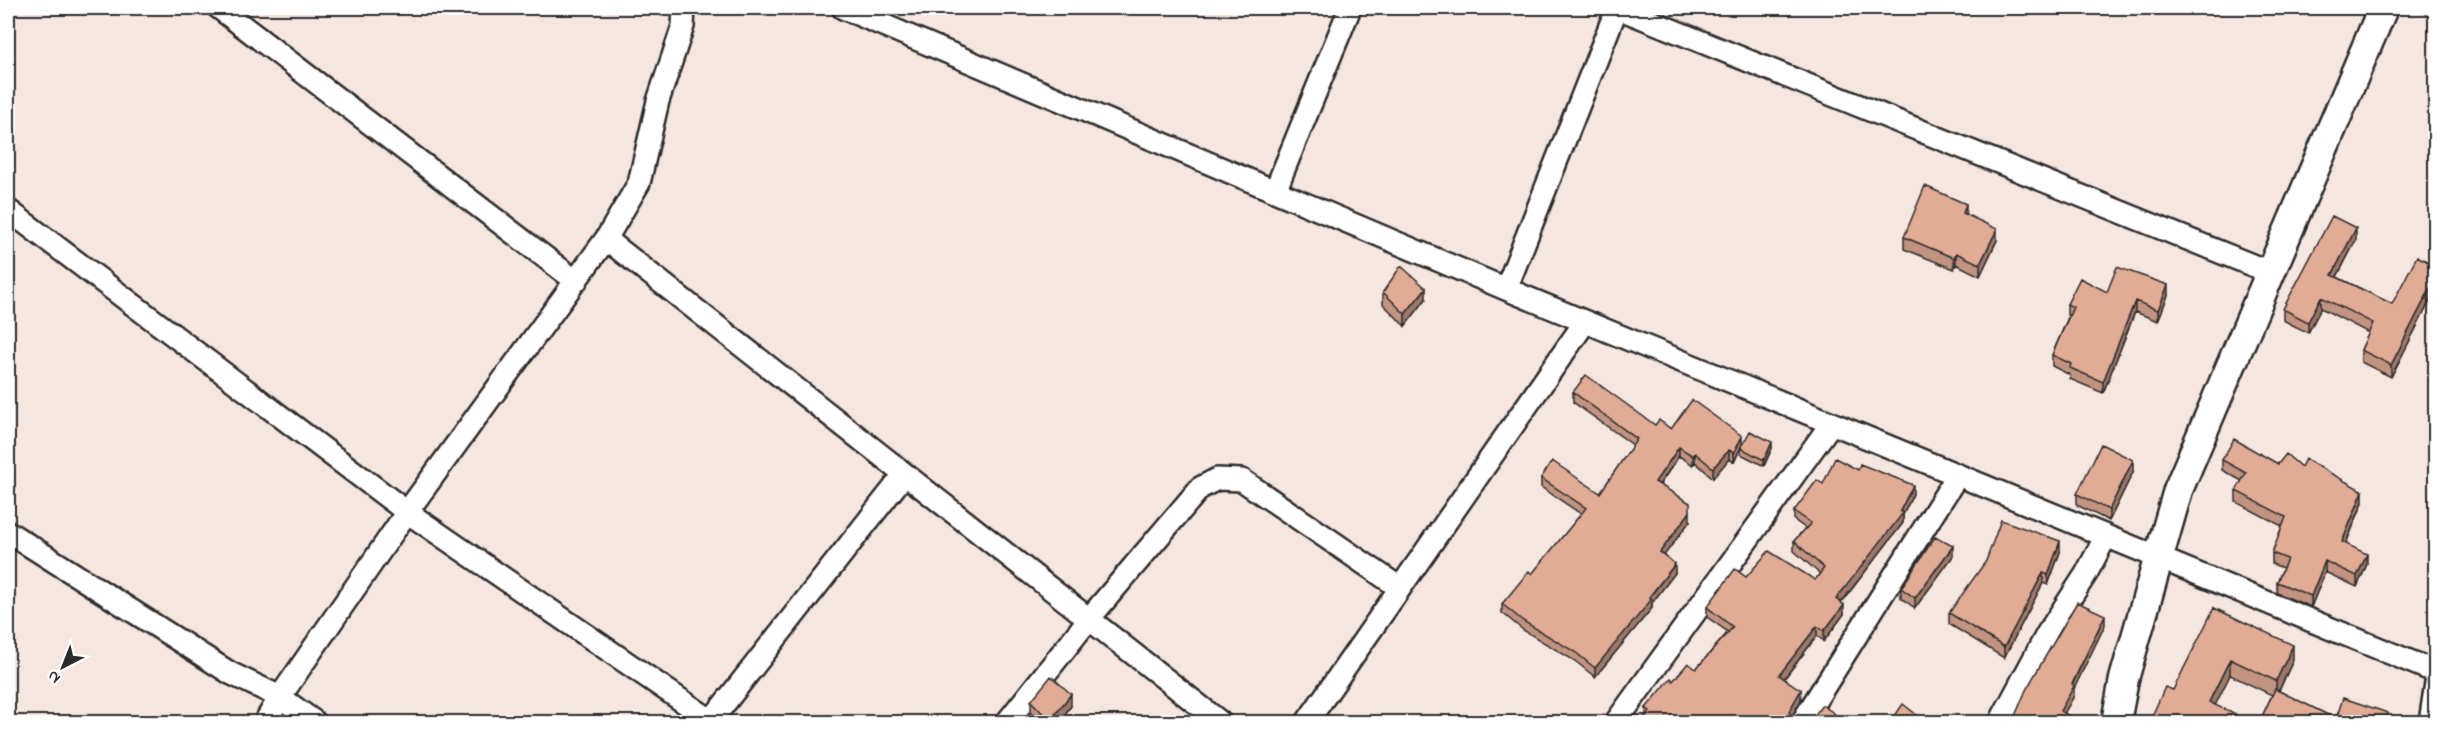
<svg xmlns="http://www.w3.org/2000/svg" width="2443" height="730" font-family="'Indie Flower',sans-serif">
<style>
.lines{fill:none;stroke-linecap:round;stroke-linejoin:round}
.street-casing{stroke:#2b2b2b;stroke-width:26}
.secondary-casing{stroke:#2b2b2b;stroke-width:33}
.street{stroke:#fff;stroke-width:21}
.secondary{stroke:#fff;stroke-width:28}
.wall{fill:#c29381;stroke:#2b2b2b;stroke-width:1.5}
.shaded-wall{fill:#9e7869;stroke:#2b2b2b;stroke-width:1.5}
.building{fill:#e1ab96;stroke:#2b2b2b;stroke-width:1.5}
</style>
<rect width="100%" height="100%" fill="#f6e6e0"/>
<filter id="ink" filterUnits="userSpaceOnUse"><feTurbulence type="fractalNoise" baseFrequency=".0167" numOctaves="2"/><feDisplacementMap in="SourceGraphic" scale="12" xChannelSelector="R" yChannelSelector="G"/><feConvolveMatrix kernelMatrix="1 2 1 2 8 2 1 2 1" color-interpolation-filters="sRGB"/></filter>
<g filter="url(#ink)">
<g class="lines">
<!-- street casing -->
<g class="street-casing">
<path id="street" d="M 219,8 L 576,281
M 843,8 L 1506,289 L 2436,672
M 1618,8 L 2269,272
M 1275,191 L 1350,8
M 8,210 L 407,512 L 713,722
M 606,239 L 1220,722
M 1506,289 L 1617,8
M 8,532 L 230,673 L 280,697 L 315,722
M 265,722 L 280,697 L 407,512 L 606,239 L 639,183 L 658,101 L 683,26 L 684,8
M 710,722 L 904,475
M 1007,722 L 1088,620 L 1200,488 L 1217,479 L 1242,480 L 1400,588
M 1307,722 L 1585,322
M 1616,722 L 1831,424
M 1802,722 L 1957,476
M 2000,722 L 2047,634 L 2086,574 L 2105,538
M 2430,722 L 2436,683"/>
</g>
<!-- secondary casing -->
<g class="secondary-casing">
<path id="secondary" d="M 2116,722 L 2124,679 L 2178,490 L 2383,8"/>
</g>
<!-- street -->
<use href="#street" class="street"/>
<!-- secondary -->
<use href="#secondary" class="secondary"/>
</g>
<!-- wall -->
<path class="wall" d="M 1966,215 L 1997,240 L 1980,276 L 1956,264 L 1954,269 L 1904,249 L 1904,237 Z
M 2356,240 L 2337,277 L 2392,304 L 2436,266 L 2436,289 L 2391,377 L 2361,362 L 2361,350 L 2369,333 L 2321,308 L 2308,333 L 2283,320 L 2283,309 Z
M 1383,292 L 1426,299 L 1405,326 L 1383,304 Z
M 2168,295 L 2158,321 L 2135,312 L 2103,393 L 2070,379 L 2070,375 L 2052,366 L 2052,355 L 2069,315 L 2067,315 L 2067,304 Z
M 1573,392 L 1655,425 L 1742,445 L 1734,462 L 1729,459 L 1713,478 L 1695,462 L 1693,465 L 1679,456 L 1660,484 L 1690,521 L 1664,555 L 1675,573 L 1652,603 L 1652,608 L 1595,677 L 1575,661 L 1523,630 L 1502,613 L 1502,604 L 1532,574 L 1581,514 L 1541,487 L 1541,478 L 1600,493 L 1633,445 L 1573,402 Z
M 1741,448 L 1772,448 L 1764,466 L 1741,454 Z
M 2222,460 L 2278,464 L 2301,467 L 2363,502 L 2346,544 L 2367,564 L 2357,587 L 2325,572 L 2311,607 L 2277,593 L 2277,582 L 2283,568 L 2272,564 L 2272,553 L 2282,526 L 2236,502 L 2236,491 L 2242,481 L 2222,470 Z
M 1858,470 L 1913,494 L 1903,515 L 1903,523 L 1841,603 L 1844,614 L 1824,641 L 1817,636 L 1784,679 L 1801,700 L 1792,716 L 1795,723 L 1639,723 L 1646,715 L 1646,708 L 1673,681 L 1696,669 L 1728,632 L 1707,617 L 1707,607 L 1746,577 L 1815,580 L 1820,574 L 1794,551 L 1794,541 L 1805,528 L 1794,520 L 1794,511 L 1823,484 Z
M 2133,472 L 2109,521 L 2077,505 L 2077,494 Z
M 2060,552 L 2048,585 L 2043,583 L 2004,658 L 1949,624 L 1949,613 Z
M 1953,556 L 1915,608 L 1901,598 L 1901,588 Z
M 2214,608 L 2293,660 L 2279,691 L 2336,719 L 2388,723 L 2259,723 L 2272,695 L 2230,675 Z
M 1031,701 L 1071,706 L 1058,723 L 1041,723 L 1031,713 Z"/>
<!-- shaded-wall -->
<path class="shaded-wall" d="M 1966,204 L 1966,215 L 1963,213 Z
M 2356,228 L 2356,240 L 2332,286 L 2332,275 Z
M 1997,229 L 1997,240 L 1980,276 L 1980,264 Z
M 1956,253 L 1956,264 L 1954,269 L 1954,258 Z
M 2436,277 L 2436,289 L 2391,377 L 2391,365 Z
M 2168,285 L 2168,295 L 2158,321 L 2158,310 Z
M 1426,288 L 1426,299 L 1405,326 L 1405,314 Z
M 2321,297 L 2321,308 L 2308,333 L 2308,322 Z
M 2135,301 L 2135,312 L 2103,393 L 2103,382 Z
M 1742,436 L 1742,445 L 1734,462 L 1734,453 Z
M 1772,442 L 1772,448 L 1764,466 L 1764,460 Z
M 1679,447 L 1679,456 L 1655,491 L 1655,482 Z
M 1729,450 L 1729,459 L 1713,478 L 1713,468 Z
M 1695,453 L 1695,462 L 1693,465 L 1693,456 Z
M 2133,460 L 2133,472 L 2109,521 L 2109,510 Z
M 1913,485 L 1913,494 L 1903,515 L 1903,523 L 1836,609 L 1836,599 L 1900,511 Z
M 2363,491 L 2363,502 L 2342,552 L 2342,542 Z
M 1690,512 L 1690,521 L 1660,561 L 1660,552 Z
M 2060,541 L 2060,552 L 2048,585 L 2048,575 Z
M 1953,546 L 1953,556 L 1915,608 L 1915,598 Z
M 2367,554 L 2367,564 L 2357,587 L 2357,576 Z
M 2325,561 L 2325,572 L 2311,607 L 2311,596 Z
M 1675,564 L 1675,573 L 1652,603 L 1652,608 L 1595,677 L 1595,668 Z
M 2043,573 L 2043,583 L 2004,658 L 2004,647 Z
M 1844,605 L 1844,614 L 1824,641 L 1824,631 Z
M 2105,615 L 2105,625 L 2074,689 L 2074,696 L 2060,721 L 2060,711 Z
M 1817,626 L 1817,636 L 1779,685 L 1779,675 Z
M 2293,645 L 2293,660 L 2276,697 L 2276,681 Z
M 2230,659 L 2230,675 L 2209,718 L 2209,702 Z
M 1801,690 L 1801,700 L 1789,721 L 1789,711 Z
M 1071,694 L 1071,706 L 1058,723 L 1050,723 L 1050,721 Z"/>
<!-- building -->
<path class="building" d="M 1925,186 L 1966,204 L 1963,213 L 1997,229 L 1980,264 L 1956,253 L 1954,258 L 1904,237 Z
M 2332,216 L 2356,228 L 2332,275 L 2392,304 L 2417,256 L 2436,266 L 2436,277 L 2391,365 L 2361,350 L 2373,323 L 2321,297 L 2308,322 L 2283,309 Z
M 1401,266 L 1426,288 L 1405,314 L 1383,292 Z
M 2117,267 L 2168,285 L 2158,310 L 2135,301 L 2103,382 L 2070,368 L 2071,364 L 2052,355 L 2073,307 L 2067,304 L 2080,278 L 2107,292 Z
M 1586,375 L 1655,425 L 1659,420 L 1671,429 L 1692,400 L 1742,436 L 1734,453 L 1729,450 L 1713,468 L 1695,453 L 1693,456 L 1679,447 L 1655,482 L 1690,503 L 1690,512 L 1660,552 L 1675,564 L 1649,597 L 1652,599 L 1595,668 L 1575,652 L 1523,621 L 1502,604 L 1529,571 L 1532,574 L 1586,508 L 1541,478 L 1552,461 L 1600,493 L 1637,439 L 1573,392 Z
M 1750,431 L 1772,442 L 1764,460 L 1741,448 Z
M 2234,439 L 2278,464 L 2286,454 L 2301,467 L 2305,459 L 2363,491 L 2342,542 L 2367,554 L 2357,576 L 2325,561 L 2311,596 L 2277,582 L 2287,559 L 2272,553 L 2286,517 L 2236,491 L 2246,473 L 2222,460 Z
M 2101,444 L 2133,460 L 2109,510 L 2077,494 Z
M 1835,458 L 1858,470 L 1860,464 L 1913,485 L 1900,511 L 1903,513 L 1836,599 L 1844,605 L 1824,631 L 1817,626 L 1779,675 L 1801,690 L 1789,711 L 1795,723 L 1775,723 L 1768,717 L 1764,723 L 1639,723 L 1650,711 L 1646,708 L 1671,678 L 1673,681 L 1688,663 L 1696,669 L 1733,627 L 1707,607 L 1735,569 L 1746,577 L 1769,551 L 1815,580 L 1824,568 L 1794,541 L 1811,523 L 1794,511 L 1817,480 L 1823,484 Z
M 2001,520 L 2060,541 L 2048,575 L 2043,573 L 2004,647 L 1949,613 L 1986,561 Z
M 1935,537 L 1953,546 L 1915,598 L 1901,588 Z
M 2077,602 L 2105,615 L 2072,684 L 2074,686 L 2060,711 L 2068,715 L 2064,723 L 2012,723 L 2026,690 Z
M 2214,608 L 2293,645 L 2276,681 L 2230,659 L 2209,702 L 2252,723 L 2149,723 L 2165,687 L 2173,690 Z
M 1051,676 L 1071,694 L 1050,721 L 1031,701 Z
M 2275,689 L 2336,719 L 2343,698 L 2388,713 L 2385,723 L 2259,723 Z
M 1903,704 L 1927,723 L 1890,723 Z
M 1822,705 L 1835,714 L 1833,718 L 1839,723 L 1809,723 Z"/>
</g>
<!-- margin -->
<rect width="2443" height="730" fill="none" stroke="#fff" stroke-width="30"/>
<rect x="15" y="15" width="2413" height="700" fill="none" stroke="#2b2b2b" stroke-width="2" filter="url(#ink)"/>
<!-- north arrow -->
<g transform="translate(63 667) rotate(222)" stroke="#ffffff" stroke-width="4.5" paint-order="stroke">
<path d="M0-4.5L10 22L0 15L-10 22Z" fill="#2b2b2b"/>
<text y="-9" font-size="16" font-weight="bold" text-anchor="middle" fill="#2b2b2b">N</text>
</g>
</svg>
